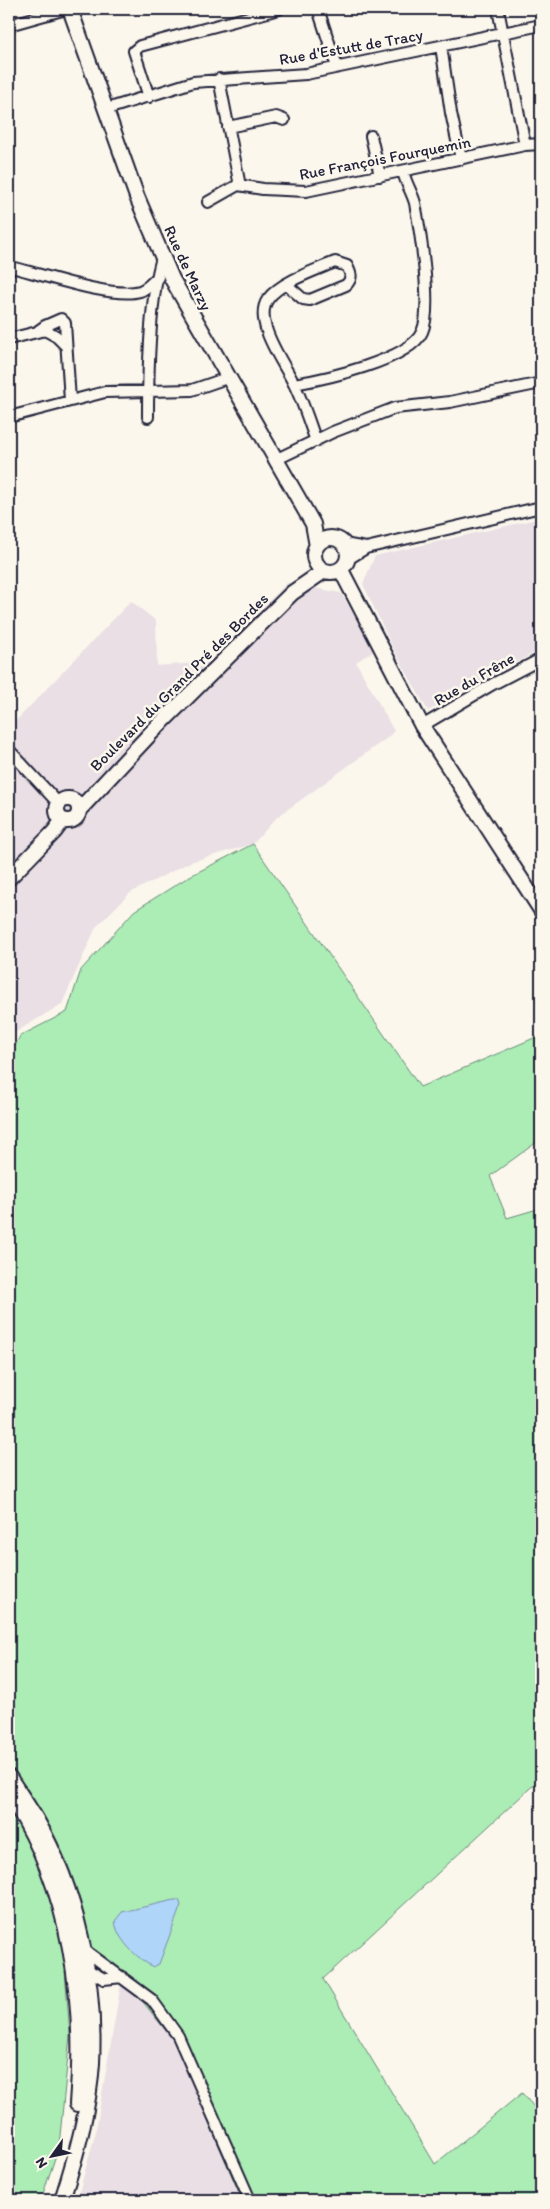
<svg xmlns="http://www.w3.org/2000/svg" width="550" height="2209" font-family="Itim,sans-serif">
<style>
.built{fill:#e9dfe5}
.green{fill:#acedb5;stroke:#678878}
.water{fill:#afd5f8;stroke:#778dac}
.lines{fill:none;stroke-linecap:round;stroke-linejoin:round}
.minor-casing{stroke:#22223b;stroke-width:14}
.major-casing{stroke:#22223b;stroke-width:18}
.minor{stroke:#fbf7ec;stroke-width:10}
.major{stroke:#fbf7ec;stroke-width:14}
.labels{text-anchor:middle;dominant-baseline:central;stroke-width:5;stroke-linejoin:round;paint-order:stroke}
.street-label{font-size:16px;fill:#22223b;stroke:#fbf7ec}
</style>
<rect width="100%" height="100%" fill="#fbf7ec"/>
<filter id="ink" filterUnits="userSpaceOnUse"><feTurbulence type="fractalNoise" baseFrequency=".02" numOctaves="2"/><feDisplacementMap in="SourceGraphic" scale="10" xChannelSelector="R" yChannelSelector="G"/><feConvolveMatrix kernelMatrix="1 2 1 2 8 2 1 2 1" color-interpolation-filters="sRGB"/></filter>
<g filter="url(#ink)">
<!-- built -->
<path class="built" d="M 541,518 L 541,649 L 428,711 L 392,646 L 363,584 L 375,556 Z
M 287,583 L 341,593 L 375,650 L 356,662 L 394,731 L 387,738 L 277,817 L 253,844 L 190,862 L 130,893 L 96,927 L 62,1004 L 9,1036 L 9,728 L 131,601 L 156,621 L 157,666 L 209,662 Z
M 121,1984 L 143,2002 L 175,2042 L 242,2200 L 77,2200 L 95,2135 Z"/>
<!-- green -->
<path class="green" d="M 253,844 L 420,1087 L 541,1035 L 541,1139 L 490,1176 L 507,1218 L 541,1208 L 541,1778 L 323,1979 L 435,2164 L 522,2093 L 541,2115 L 541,2200 L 242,2200 L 175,2042 L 143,2002 L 121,1984 L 65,1971 L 70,2035 L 59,2146 L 41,2200 L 9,2200 L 9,1059 L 20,1036 L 67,1012 L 81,970 L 134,911 L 190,876 Z"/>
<!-- water -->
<path class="water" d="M 174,1900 L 179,1900 L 181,1905 L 159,1964 L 153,1967 C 137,1958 117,1940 115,1921 L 122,1912 Z"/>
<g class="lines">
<!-- minor casing -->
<g class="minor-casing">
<path id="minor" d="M 318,9 L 337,67
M 498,9 L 525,145
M 9,25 L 66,9
M 441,46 L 451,113 L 461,159
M 219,79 L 239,181 L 238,185 L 263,189 L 306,191 L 525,145 L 541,144
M 149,97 L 134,51 L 140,46 L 279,9
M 107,109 L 193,82 L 306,74 L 541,25
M 228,127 L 276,117 L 284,120
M 371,136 L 380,176
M 208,202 L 238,185
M 15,268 C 44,275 113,299 140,291 C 147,289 152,282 158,277
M 287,285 L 303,299 L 310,300 L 346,285 C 353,278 351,274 347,266 L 335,262 C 316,270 280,282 268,299 C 252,321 284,363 294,384 C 303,402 309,422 316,441
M 38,331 L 45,326 L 61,319 L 65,323 L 70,401
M 9,339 L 45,330 L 56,336 L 66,346
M 294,384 C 324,379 410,360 422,332 C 433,309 420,230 415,203 C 412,192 405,182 403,171
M 9,417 L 105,392 L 192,390 L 227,378
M 148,417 C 148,371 149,300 162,258
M 275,460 L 333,432 L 395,408 L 450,402 L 541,383
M 344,544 L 366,548
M 348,559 L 366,548 L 541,507
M 422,726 L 493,684 L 541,659
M 9,750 L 59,804
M 83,1949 L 152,2000 L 178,2036 L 250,2200
M 84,1968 L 104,1979 L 122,1977"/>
</g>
<!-- major casing -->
<g class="major-casing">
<path id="major" d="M 70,9 L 137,197 L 172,279 L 313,524 L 317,546
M314 555a17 17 0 1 1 34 0a17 17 0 1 1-34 0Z
M 341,570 L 422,726 L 541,910
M57 810a11 11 0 1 1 22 0a11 11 0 1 1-22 0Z
M 79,810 L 151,733 L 292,593 L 324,571
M 9,878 L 54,832 L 63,820
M 9,1777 C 18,1791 27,1804 36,1819 C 77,1890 96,1981 92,2063 C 89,2110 76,2156 62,2200
M 14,1802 C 70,1890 86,2001 77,2104"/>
</g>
<!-- minor -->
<use href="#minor" class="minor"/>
<!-- major -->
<use href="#major" class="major"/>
</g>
</g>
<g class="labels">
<!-- street labels -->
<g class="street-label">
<text transform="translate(351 47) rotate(-10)">Rue d'Estutt de Tracy</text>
<text transform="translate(385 158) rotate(-11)">Rue François Fourquemin</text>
<text transform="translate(188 268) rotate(65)">Rue de Marzy</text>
<text transform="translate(474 679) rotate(-30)">Rue du Frêne</text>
<text transform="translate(179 682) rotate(-45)">Boulevard du Grand Pré des Bordes</text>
</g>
</g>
<!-- margin -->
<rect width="550" height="2209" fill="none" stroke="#fbf7ec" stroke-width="30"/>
<rect x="15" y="15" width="520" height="2179" fill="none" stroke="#22223b" stroke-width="2" filter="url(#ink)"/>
<!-- north arrow -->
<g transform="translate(52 2156) rotate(237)" stroke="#fbf7ec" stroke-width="4" paint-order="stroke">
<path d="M0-4L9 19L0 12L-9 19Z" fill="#22223b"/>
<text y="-8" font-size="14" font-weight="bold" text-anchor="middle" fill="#22223b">N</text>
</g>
</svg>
